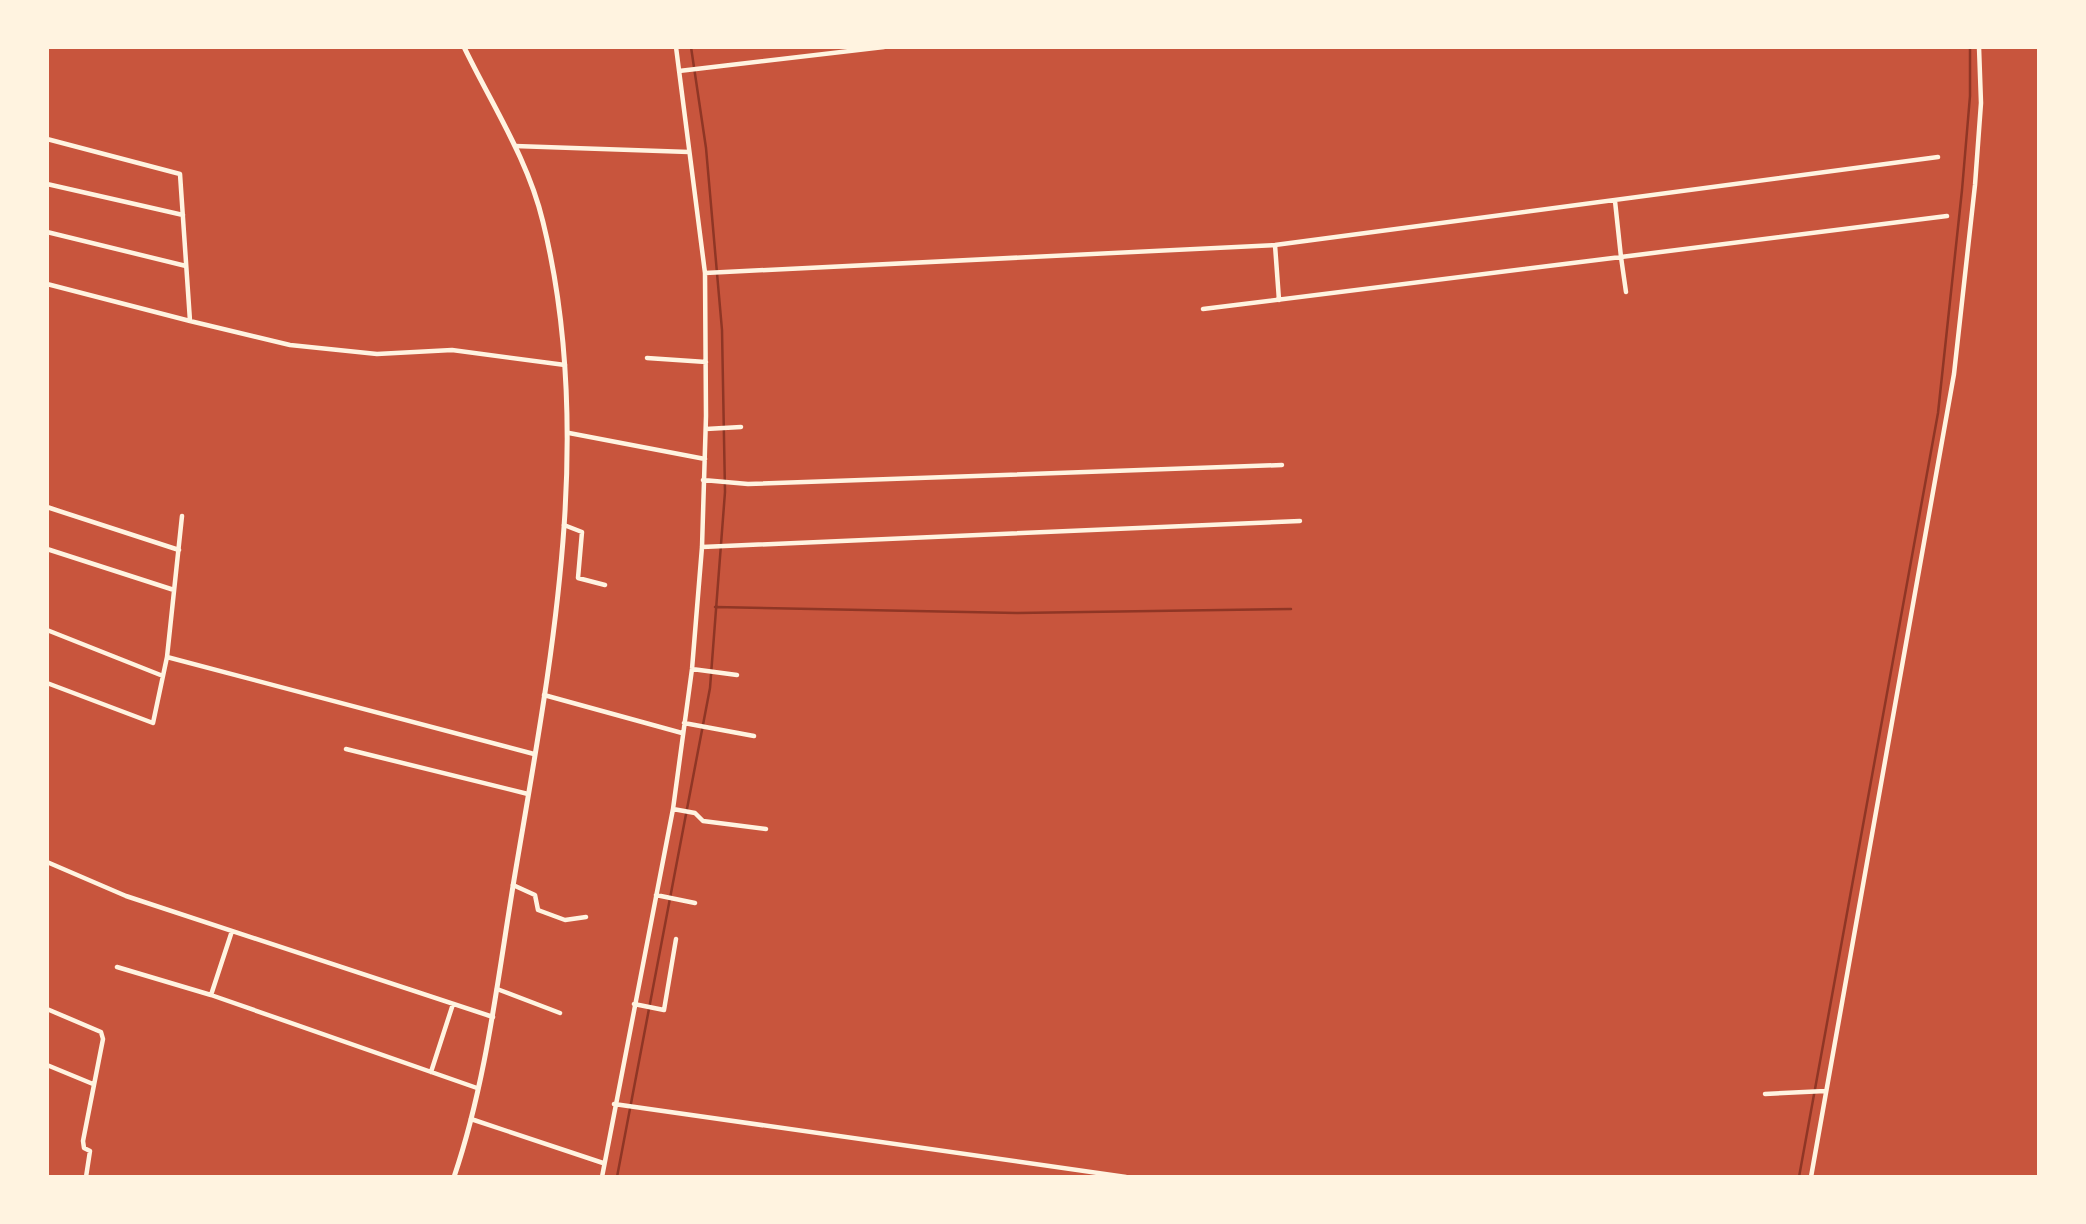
<svg xmlns="http://www.w3.org/2000/svg" width="2086" height="1224" font-family="Montserrat,sans-serif">
<style>
.lines{fill:none;stroke-linecap:round;stroke-linejoin:round}
.stream{stroke:#8f3625;stroke-width:2.5}
.minor{stroke:#fff3e0;stroke-width:4.5}
.tertiary{stroke:#fff3e0;stroke-width:5}
</style>
<rect width="100%" height="100%" fill="#c8553d"/>
<g class="lines">
<!-- stream -->
<path class="stream" d="M 715,607 L 1017,613 L 1291,609
M 617,1177 L 710,688 L 725,492 L 722,330 L 706,148 L 691,47
M 1799,1177 L 1938,413 L 1962,190 L 1970,96 L 1970,47"/>
<!-- minor -->
<path class="minor" d="M 679,71 L 884,47
M 47,139 L 180,174 L 190,321 L 290,345 L 377,354 L 452,350 L 565,365
M 515,146 L 689,152
M 47,184 L 183,215
M 47,232 L 186,266
M 1275,245 L 1279,300
M 705,273 L 1275,245 L 1938,157
M 47,284 L 190,321
M 1626,292 L 1621,257 L 1947,216
M 1203,309 L 1621,257 L 1615,201
M 647,358 L 706,362
M 706,429 L 741,427
M 569,433 L 705,459
M 703,480 L 748,484 L 1282,465
M 47,507 L 179,550
M 564,525 L 582,532 L 578,578 L 605,585
M 702,547 L 1300,521
M 47,549 L 174,590
M 47,630 L 163,676
M 167,657 L 534,754
M 692,669 L 737,675
M 47,683 L 153,723 L 167,657 L 182,516
M 544,695 L 682,733
M 684,723 L 754,736
M 346,749 L 528,794
M 673,809 L 695,813 L 703,821 L 766,829
M 47,862 L 126,896 L 493,1017
M 513,885 L 535,895 L 538,910 L 565,920 L 586,917
M 656,895 L 695,903
M 117,967 L 211,995 L 477,1088
M 497,989 L 560,1013
M 211,995 L 232,931
M 634,1004 L 664,1010 L 676,939
M 47,1009 L 101,1032 L 103,1039 L 83,1141 L 84,1148 L 90,1151 L 86,1177
M 47,1065 L 93,1084
M 431,1072 L 453,1004
M 1765,1094 L 1825,1091
M 614,1104 L 1126,1177
M 471,1119 L 603,1163
M 602,1177 L 673,809 L 692,669 L 702,547 L 706,416 L 705,273 L 676,47
M 1811,1177 L 1954,374 L 1975,185 L 1981,103 L 1979,47"/>
<!-- tertiary -->
<path class="tertiary" d="M 454,1177 C 487,1080 498,975 515,874 C 551,660 596,437 543,222 C 528,159 492,105 464,47"/>
</g>
<!-- border -->
<rect width="2086" height="1224" fill="none" stroke="#fff3e0" stroke-width="98"/>
</svg>
